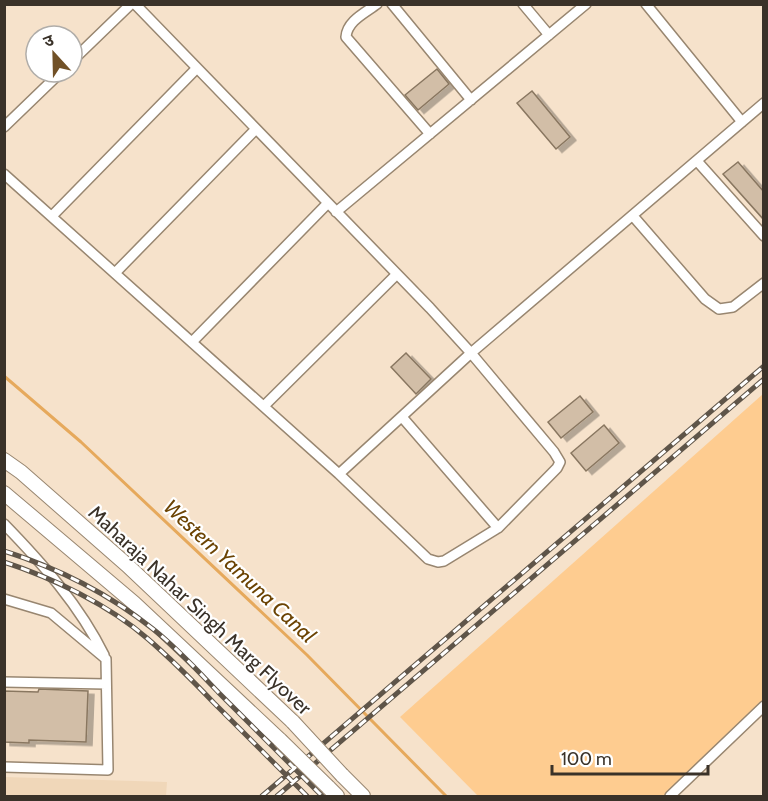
<svg xmlns="http://www.w3.org/2000/svg" width="768" height="801" font-family="Cabin,'Noto Sans Devanagari',sans-serif">
<style>
.built{fill:#f0d7b9}
.green{fill:#fecc90}
.lines{fill:none;stroke-linecap:round;stroke-linejoin:round}
.stream{stroke:#e6a95c;stroke-width:3}
.building{fill:#d2bea7;stroke:#897761;stroke-width:1.5;filter:url(#shadow)}
.minor-casing{stroke:#988670;stroke-width:12}
.secondary-casing{stroke:#988670;stroke-width:16}
.minor{stroke:#fff;stroke-width:9}
.secondary{stroke:#fff;stroke-width:14}
.rail-casing{stroke:#5f5549;stroke-width:5}
.rail{stroke:#fff;stroke-width:3;stroke-dasharray:9;stroke-linecap:butt}
.secondary-bridge-casing{stroke:#988670;stroke-width:16;stroke-linecap:butt}
.secondary-bridge{stroke:#fff;stroke-width:14}
.labels{text-anchor:middle;dominant-baseline:central;stroke-width:4.5;stroke-linejoin:round;paint-order:stroke}
.street-label{font-size:20px;fill:#3a3229;stroke:#fff}
.water-label{font-size:21px;font-style:italic;fill:#6b4303;stroke:#fff}
</style>
<defs>
<filter id="shadow"><feDropShadow dx="6" dy="3.5" stdDeviation="0" flood-color="#0004"/></filter>
</defs>
<rect width="100%" height="100%" fill="#f6e2cb"/>
<!-- built -->
<path class="built" d="M 5,777 L 167,782 L 166,796 L 5,796 Z"/>
<!-- green -->
<path class="green" d="M 763,394 L 763,701 L 664,796 L 478,796 L 400,717 Z"/>
<g class="lines">
<!-- stream -->
<path class="stream" d="M 4,376 L 81,442 L 307,655 L 446,796"/>
</g>
<!-- building -->
<path class="building" d="M 437,69 L 449,84 L 418,110 L 405,95 Z
M 532,91 L 570,137 L 556,149 L 517,103 Z
M 738,162 L 764,192 L 764,220 L 723,174 Z
M 406,353 L 431,379 L 416,394 L 391,367 Z
M 580,396 L 593,412 L 561,438 L 548,422 Z
M 604,425 L 619,443 L 586,471 L 571,453 Z
M 39,689 L 88,691 L 86,742 L 29,740 L 29,743 L 4,742 L 4,691 L 38,692 Z"/>
<g class="lines">
<!-- minor casing -->
<g class="minor-casing">
<path id="minor" d="M 377,4 C 365,13 347,21 346,37 L 430,134
M 392,4 L 471,100
M 523,4 L 549,35
M 646,4 L 742,122
M 72,61 L 131,4
M 4,127 L 61,72
M 697,161 L 764,236
M 4,174 L 339,474 L 428,559 L 438,562 L 444,561 L 498,528 L 557,468 L 560,462 L 554,452 L 471,353 L 430,308 L 135,4
M 336,212 L 586,4
M 52,216 L 197,68
M 633,216 L 705,299 L 719,309 L 733,307 L 764,283
M 115,273 L 256,129
M 192,342 L 328,203
M 264,406 L 397,274
M 402,417 L 498,528
M 339,474 L 471,353 L 764,103
M 4,524 C 42,563 80,606 104,655
M 4,599 L 51,613 L 106,659 L 108,770 L 4,767
M 4,682 L 106,684
M 670,796 L 764,706"/>
</g>
<!-- secondary casing -->
<g class="secondary-casing">
<path id="secondary" d="M 4,460 L 21,472 L 127,565 L 293,722
M 4,493 L 134,603 L 280,740
M 342,775 L 363,796
M 328,787 L 337,796"/>
</g>
<!-- minor -->
<use href="#minor" class="minor"/>
<!-- secondary -->
<use href="#secondary" class="secondary"/>
<!-- rail casing -->
<g class="rail-casing">
<path id="rail" d="M 4,551 C 58,568 109,594 153,629 C 177,648 198,671 219,693 C 253,727 288,762 322,796
M 4,562 C 53,578 109,605 148,639 C 171,659 193,681 214,703 C 245,734 276,765 307,796
M 262,796 L 764,366
M 277,796 L 764,379"/>
</g>
<!-- rail -->
<use href="#rail" class="rail"/>
<!-- secondary-bridge casing -->
<g class="secondary-bridge-casing">
<path id="secondary-bridge" d="M 293,722 L 342,775
M 280,740 L 328,787"/>
</g>
<!-- secondary-bridge -->
<use href="#secondary-bridge" class="secondary-bridge"/>
</g>
<g class="labels">
<!-- street labels -->
<g class="street-label">
<text transform="translate(200 610) rotate(43)">Maharaja Nahar Singh Marg Flyover</text>
</g>
<!-- water labels -->
<g class="water-label">
<text transform="translate(240 571) rotate(43)">Western Yamuna Canal</text>
</g>
</g>
<!-- border -->
<rect width="768" height="801" fill="none" stroke="#3a3229" stroke-width="12"/>
<!-- north arrow -->
<g transform="translate(54 54) rotate(338)"><circle r="28" fill="#ffffff" stroke="#b0ada9" stroke-width="1.5"/>
<path d="M0-4.5L10 22L0 15L-10 22Z" fill="#715127"/>
<text y="-9" font-size="16" font-weight="bold" text-anchor="middle" fill="#3a3229">उ</text>
</g>
<!-- scale -->
<path d="M552 765v9h156v-9" fill="none" stroke="#3a3229" stroke-width="3"/>
<text x="561" y="765" font-size="18" fill="#3a3229" stroke="#ffffff" stroke-width="4.5" paint-order="stroke">100 m</text>
</svg>
